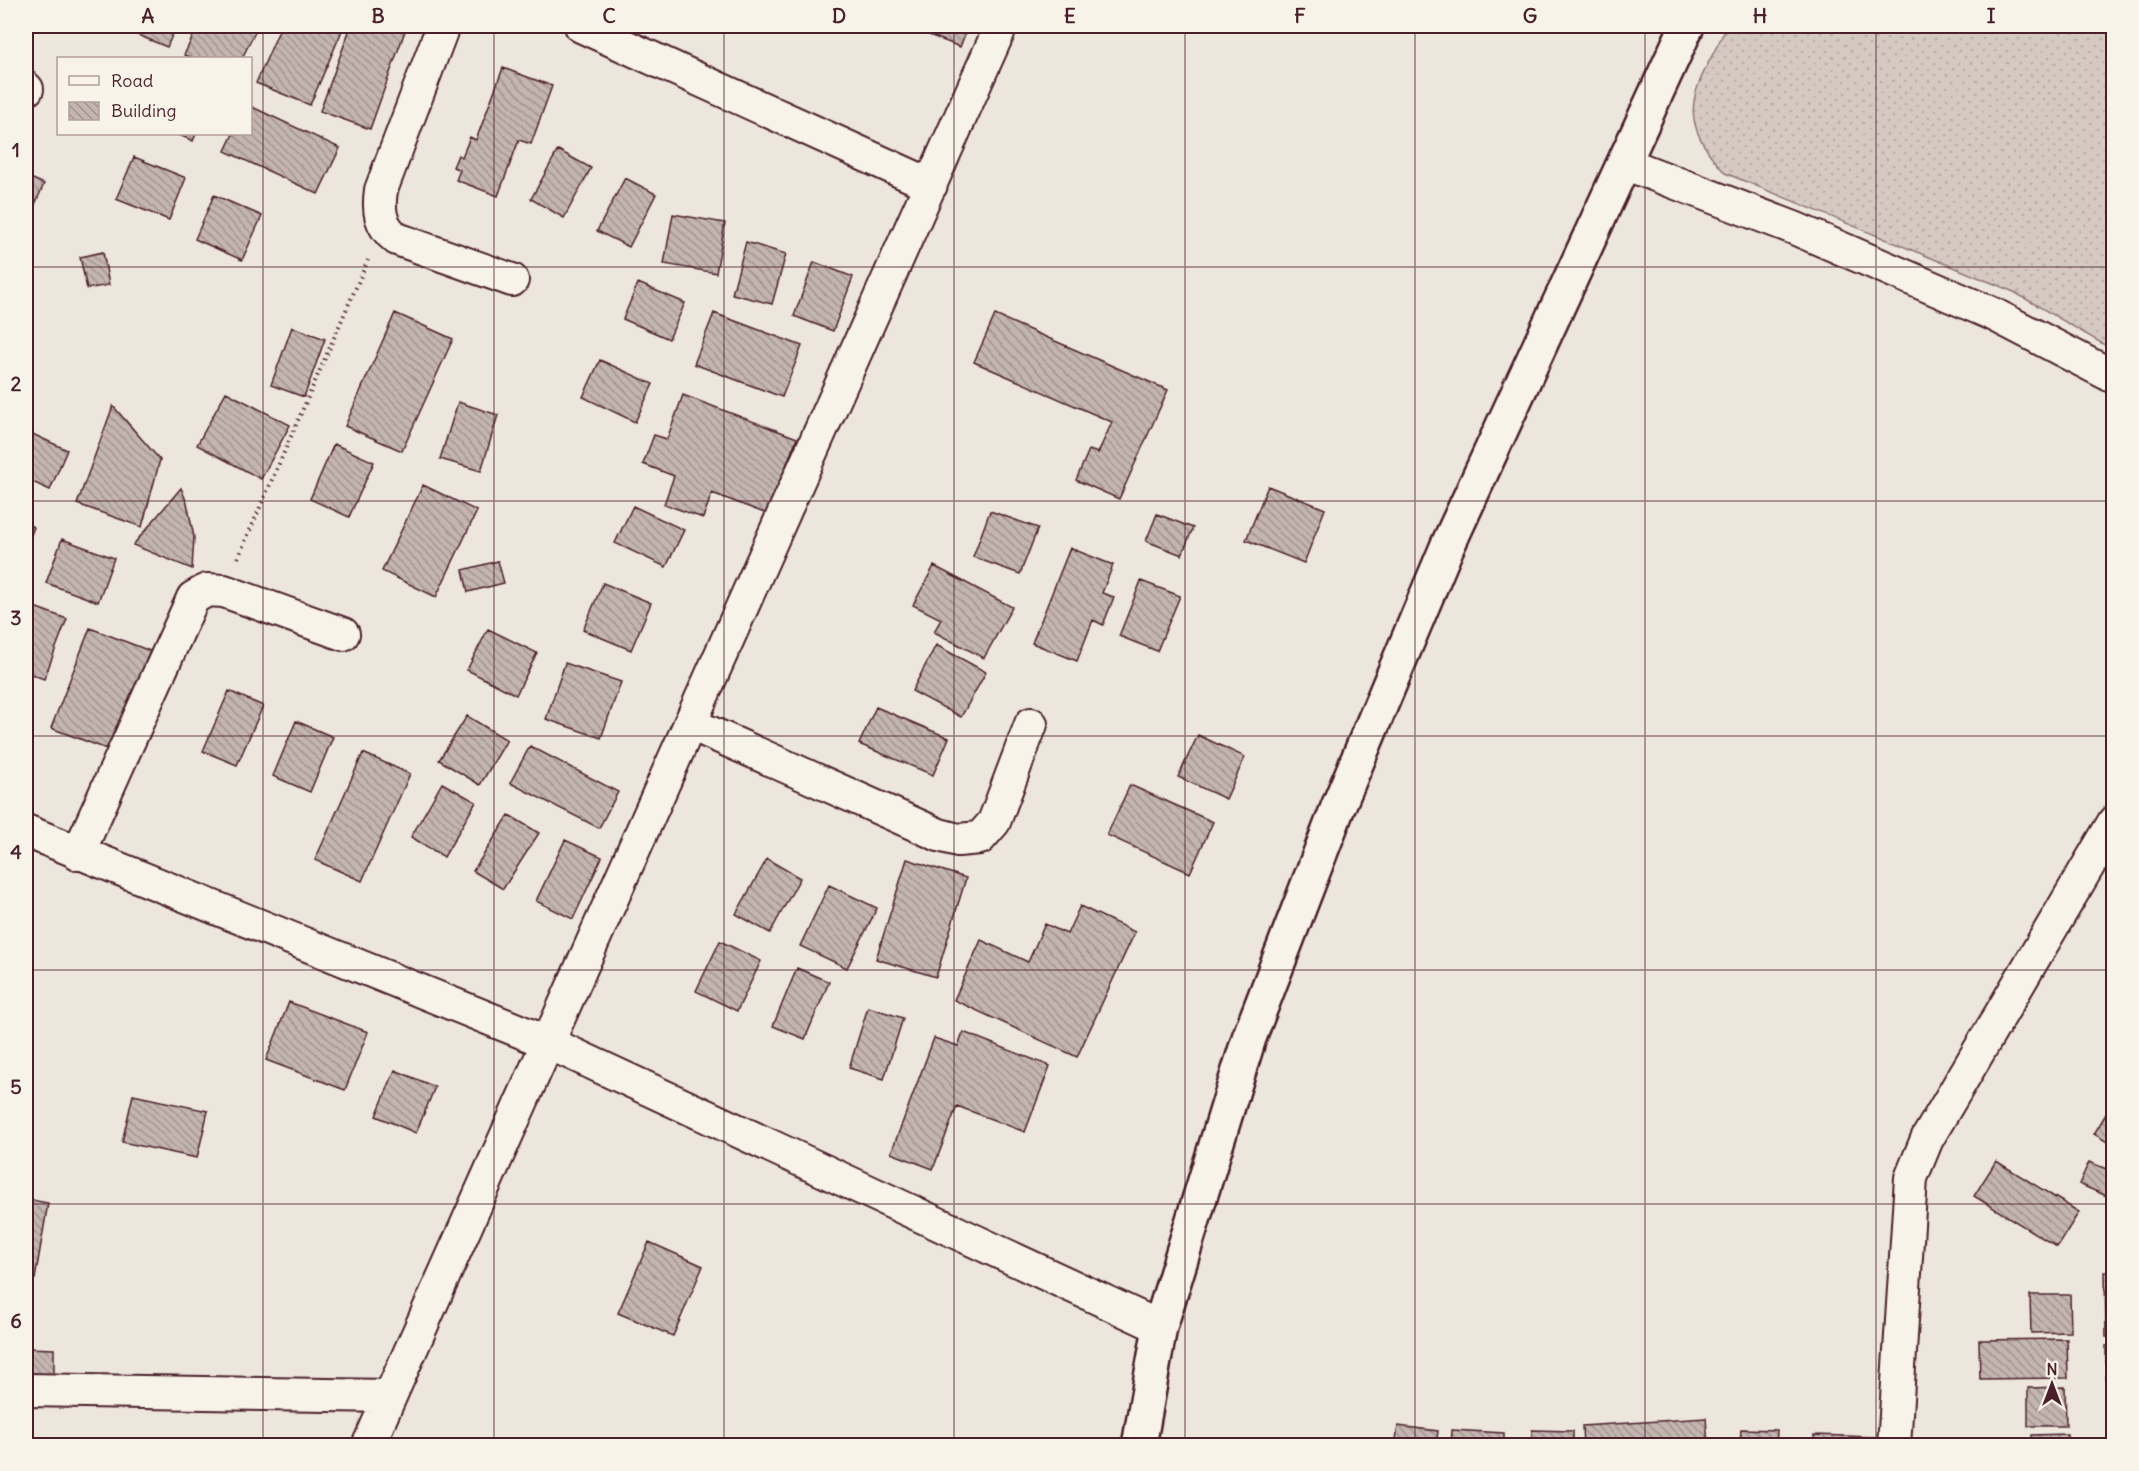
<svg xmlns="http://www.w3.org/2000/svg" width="2139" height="1471" font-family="Delius,sans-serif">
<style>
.grass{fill:url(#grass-dots);stroke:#907476;stroke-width:1.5}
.building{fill:url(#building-back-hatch);stroke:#4a1f2b;stroke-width:1.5}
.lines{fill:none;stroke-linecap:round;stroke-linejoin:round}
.minor-casing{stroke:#4a1f2b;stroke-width:36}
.tertiary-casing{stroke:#4a1f2b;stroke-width:38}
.path{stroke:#4a1f2b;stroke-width:4;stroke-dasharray:1.5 4.5;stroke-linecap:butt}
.minor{stroke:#f7f3e8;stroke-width:32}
.tertiary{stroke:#f7f3e8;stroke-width:33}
.grid{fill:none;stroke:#4a1f2b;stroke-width:1.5;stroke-opacity:0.55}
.neatline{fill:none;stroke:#4a1f2b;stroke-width:2}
.grid-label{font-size:20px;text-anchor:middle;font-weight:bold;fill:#4a1f2b}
</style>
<defs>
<pattern id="grass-dots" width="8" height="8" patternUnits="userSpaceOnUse" patternTransform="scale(1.5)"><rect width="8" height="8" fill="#d5c9c2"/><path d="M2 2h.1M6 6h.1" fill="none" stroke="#b8aca7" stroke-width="1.8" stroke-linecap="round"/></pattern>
<pattern id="building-back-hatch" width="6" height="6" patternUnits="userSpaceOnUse" patternTransform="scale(1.5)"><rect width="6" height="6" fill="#c4b5b0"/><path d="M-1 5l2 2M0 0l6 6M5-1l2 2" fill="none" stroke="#a1938f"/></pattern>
</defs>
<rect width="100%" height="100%" fill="#ece6dd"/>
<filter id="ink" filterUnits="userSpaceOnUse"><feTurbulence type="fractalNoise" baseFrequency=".0167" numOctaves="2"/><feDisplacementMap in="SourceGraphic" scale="12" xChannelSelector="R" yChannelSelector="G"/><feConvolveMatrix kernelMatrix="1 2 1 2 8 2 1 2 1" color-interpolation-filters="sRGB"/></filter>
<g filter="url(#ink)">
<!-- grass -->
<path class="grass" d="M 1727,26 L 2113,26 L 2113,350 L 2014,292 L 1725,173 C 1670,112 1697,89 1727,26 Z"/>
<!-- building -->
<path class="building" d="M 116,26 L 176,26 L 167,47 Z
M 198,26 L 258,26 L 242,58 L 192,58 L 184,55 Z
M 281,26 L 344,26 L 310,105 L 256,83 Z
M 351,26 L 399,26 L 406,28 L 370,129 L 320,111 Z
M 921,26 L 968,26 L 960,47 L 919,31 Z
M 503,68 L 552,86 L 531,144 L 519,140 L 498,196 L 456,180 L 460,170 L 453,167 L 458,155 L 462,157 L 470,137 L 476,140 Z
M 250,106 L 340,148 L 318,194 L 225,151 L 233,134 L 250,134 Z
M 177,134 L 196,134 L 193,141 Z
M 558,150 L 591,168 L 564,218 L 531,199 Z
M 134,157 L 186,178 L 169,220 L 116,199 Z
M 26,176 L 44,184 L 26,225 Z
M 625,178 L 656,194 L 629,247 L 597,231 Z
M 214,195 L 262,216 L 242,260 L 195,239 Z
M 673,214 L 725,223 L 716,273 L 664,264 Z
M 746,242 L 786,254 L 772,304 L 732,294 Z
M 103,252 L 109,285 L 87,289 L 80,257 Z
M 814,262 L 853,277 L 833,331 L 794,316 Z
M 638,283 L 685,303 L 669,339 L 623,319 Z
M 395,313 L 453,339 L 402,451 L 345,426 Z
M 714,313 L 802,346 L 782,397 L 694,364 Z
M 995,315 L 1168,390 L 1119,499 L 1076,480 L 1089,450 L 1098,453 L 1112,422 L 974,362 Z
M 292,327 L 325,339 L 304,397 L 271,385 Z
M 600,360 L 653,384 L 635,422 L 583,397 Z
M 226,392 L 290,425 L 261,479 L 197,445 Z
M 683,395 L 797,438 L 767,514 L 712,493 L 703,518 L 664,504 L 674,476 L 643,464 L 654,435 L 667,439 Z
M 458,402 L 498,415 L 481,471 L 440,459 Z
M 113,406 L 160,460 L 142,527 L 77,504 Z
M 26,431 L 67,450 L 50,490 L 26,479 Z
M 334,444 L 374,462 L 349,517 L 310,499 Z
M 423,485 L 477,511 L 436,597 L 382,571 Z
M 1268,486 L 1325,509 L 1304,563 L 1246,540 Z
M 181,488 L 187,503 L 194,537 L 192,569 L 133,545 Z
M 633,506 L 684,530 L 666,567 L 615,543 Z
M 990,511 L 1038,528 L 1020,574 L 973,557 Z
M 1157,514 L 1193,528 L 1182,555 L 1146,541 Z
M 26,523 L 34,527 L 26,548 Z
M 62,539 L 114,558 L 98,602 L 46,583 Z
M 1070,548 L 1113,565 L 1102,593 L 1114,597 L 1103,625 L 1093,620 L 1077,661 L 1032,643 Z
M 498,561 L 504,583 L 468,592 L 463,570 Z
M 934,566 L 1012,607 L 984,658 L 934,632 L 941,619 L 913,605 Z
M 1141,581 L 1180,596 L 1157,651 L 1119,636 Z
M 603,583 L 651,603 L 631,650 L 583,630 Z
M 29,605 L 67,619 L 44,679 L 26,672 L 26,614 Z
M 90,628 L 150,651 L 112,751 L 51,728 Z
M 488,629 L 537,653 L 516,695 L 467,670 Z
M 936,645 L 986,672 L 961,717 L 912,691 Z
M 565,663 L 621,682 L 601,738 L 546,719 Z
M 229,691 L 263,706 L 237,765 L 203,751 Z
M 876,707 L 949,738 L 933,775 L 859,744 Z
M 467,716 L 507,740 L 480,785 L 439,760 Z
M 296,721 L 333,737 L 310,792 L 273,776 Z
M 1198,735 L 1245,757 L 1226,799 L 1178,777 Z
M 530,746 L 618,792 L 599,828 L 510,783 Z
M 363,753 L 410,774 L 362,881 L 315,860 Z
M 442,783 L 476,802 L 444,857 L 411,837 Z
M 1130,785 L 1213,822 L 1190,873 L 1107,835 Z
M 509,815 L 539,833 L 503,889 L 473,871 Z
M 565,840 L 602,857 L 573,919 L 536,901 Z
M 767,859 L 800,878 L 770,933 L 736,914 Z
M 907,859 L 966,878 L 936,977 L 876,959 Z
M 829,885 L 877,908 L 847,968 L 800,946 Z
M 1080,906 L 1135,932 L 1077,1057 L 954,1000 L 981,940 L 1028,962 L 1045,924 L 1067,934 Z
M 720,941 L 761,961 L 737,1011 L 696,991 Z
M 797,968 L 829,982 L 805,1039 L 773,1026 Z
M 289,1002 L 368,1032 L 345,1090 L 266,1060 Z
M 868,1007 L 903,1018 L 884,1079 L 849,1068 Z
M 963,1032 L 1050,1066 L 1025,1132 L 957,1106 L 933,1169 L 891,1153 L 934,1038 L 958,1046 Z
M 395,1070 L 435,1087 L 416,1133 L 376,1116 Z
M 133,1095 L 208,1111 L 197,1158 L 122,1142 Z
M 2106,1114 L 2114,1118 L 2114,1146 L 2094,1134 Z
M 1996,1161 L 2079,1212 L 2057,1247 L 1974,1196 Z
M 2089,1162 L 2114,1172 L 2114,1186 L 2109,1197 L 2079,1184 Z
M 26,1199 L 48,1203 L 35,1279 L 26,1277 Z
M 649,1242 L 703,1266 L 673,1336 L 618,1313 Z
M 2105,1272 L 2114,1272 L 2114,1337 L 2106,1337 Z
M 2030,1295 L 2070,1295 L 2071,1332 L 2031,1333 Z
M 2067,1339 L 2068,1378 L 1980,1379 L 1979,1340 Z
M 2114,1345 L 2114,1379 L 2106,1379 L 2106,1346 Z
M 26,1348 L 54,1349 L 54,1381 L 26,1380 Z
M 2065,1387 L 2066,1426 L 2028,1426 L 2028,1388 Z
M 2108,1391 L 2114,1391 L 2114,1426 L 2109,1426 Z
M 1706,1418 L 1708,1446 L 1583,1446 L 1582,1426 Z
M 1398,1426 L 1438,1431 L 1436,1446 L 1395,1446 Z
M 1741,1429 L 1777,1430 L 1776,1446 L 1740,1446 Z
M 1452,1430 L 1504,1433 L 1504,1446 L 1451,1446 Z
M 1532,1430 L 1573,1431 L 1573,1446 L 1531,1446 Z
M 2067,1434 L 2068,1446 L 2032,1446 L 2032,1435 Z
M 1814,1435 L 1875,1437 L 1875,1446 L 1814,1446 Z"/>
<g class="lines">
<!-- minor casing -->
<g class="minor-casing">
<path id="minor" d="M 443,26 L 381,190 C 378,211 380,226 397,239 L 512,280
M 581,26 L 931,185
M 26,88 L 27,89
M 1624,163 L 1794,228 L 1993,314 L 2114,377
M 691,724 L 939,835 L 958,840 L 980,838 L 994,822 L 1031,724
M 26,831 L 549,1043 L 1160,1327
M 78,854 L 193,598 L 207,590 L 224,591 L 343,634
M 26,1390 L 390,1396
M 368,1446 L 1001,26
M 1894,1446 L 1911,1178 L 1927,1139 L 2114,822"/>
</g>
<!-- tertiary casing -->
<g class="tertiary-casing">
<path id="tertiary" d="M 1139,1446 L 1160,1327 L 1249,1038 L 1338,807 L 1447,547 L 1687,26"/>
</g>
<!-- path -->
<path class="path" d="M 238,558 L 368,260"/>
<!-- minor -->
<use href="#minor" class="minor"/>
<!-- tertiary -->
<use href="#tertiary" class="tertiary"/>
</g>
</g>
<!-- grid -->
<path class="grid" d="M 263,26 L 263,1446M 494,26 L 494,1446M 724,26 L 724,1446M 954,26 L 954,1446M 1185,26 L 1185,1446M 1415,26 L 1415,1446M 1645,26 L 1645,1446M 1876,26 L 1876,1446M 26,267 L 2114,267M 26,501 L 2114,501M 26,736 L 2114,736M 26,970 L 2114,970M 26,1204 L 2114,1204"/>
<!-- margin -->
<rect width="2139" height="1471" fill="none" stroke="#f7f3e8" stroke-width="66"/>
<!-- legend -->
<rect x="57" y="57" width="195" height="78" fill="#f7f3e8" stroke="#b29e9c" stroke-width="1.5"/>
<rect x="69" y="76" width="30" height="9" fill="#f7f3e8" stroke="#b29e9c" stroke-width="1.5"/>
<text x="111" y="87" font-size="18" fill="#4a1f2b">Road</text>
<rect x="69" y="102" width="30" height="18" fill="url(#building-back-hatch)" stroke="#b29e9c" stroke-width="1.5"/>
<text x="111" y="117" font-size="18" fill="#4a1f2b">Building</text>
<!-- north arrow -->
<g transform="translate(2052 1384)" stroke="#f7f3e8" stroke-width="4.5" paint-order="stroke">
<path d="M0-4.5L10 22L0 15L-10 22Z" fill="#4a1f2b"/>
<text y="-9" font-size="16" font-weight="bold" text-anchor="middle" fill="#4a1f2b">N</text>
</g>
<rect x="33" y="33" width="2073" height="1405" class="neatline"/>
<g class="grid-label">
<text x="148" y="23">A</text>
<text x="378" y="23">B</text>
<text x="609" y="23">C</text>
<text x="839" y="23">D</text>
<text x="1070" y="23">E</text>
<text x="1300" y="23">F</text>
<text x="1530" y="23">G</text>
<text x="1760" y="23">H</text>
<text x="1991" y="23">I</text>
<text x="16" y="157">1</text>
<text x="16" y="391">2</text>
<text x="16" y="625">3</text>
<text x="16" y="859">4</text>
<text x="16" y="1094">5</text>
<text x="16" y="1328">6</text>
</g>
</svg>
